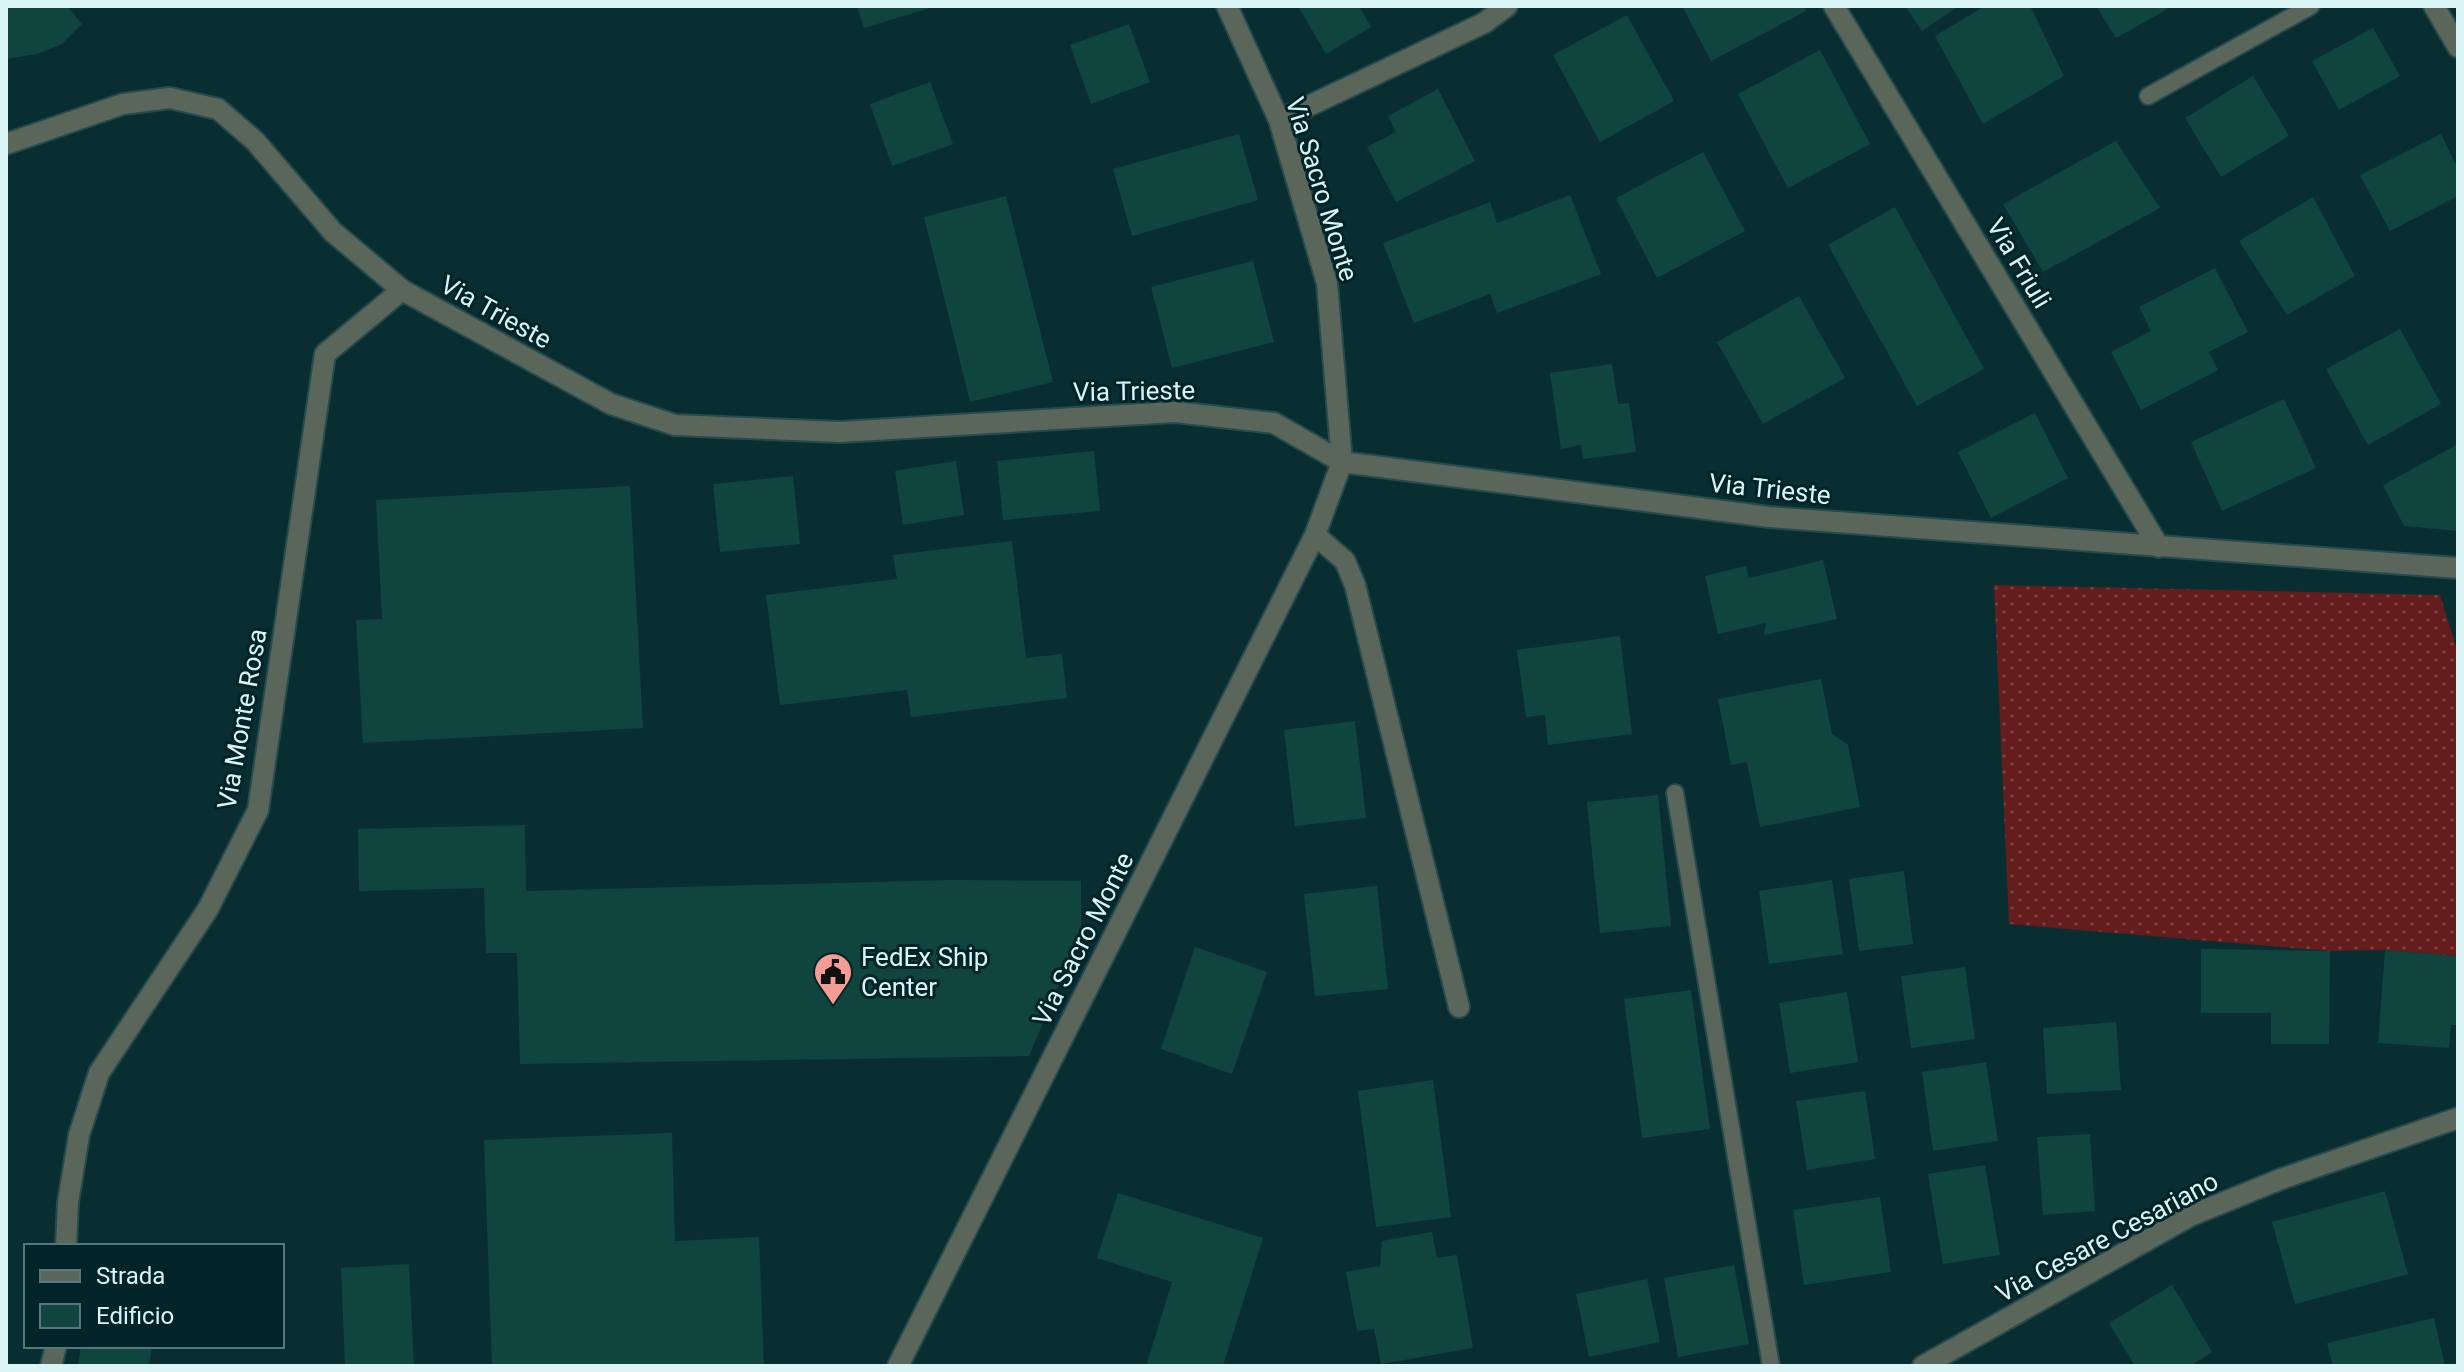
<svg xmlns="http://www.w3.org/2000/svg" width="2464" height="1372" font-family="Roboto,sans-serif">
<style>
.grass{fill:url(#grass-dots)}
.building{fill:#10453f}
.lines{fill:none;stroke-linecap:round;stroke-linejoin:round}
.lane-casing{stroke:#264a4d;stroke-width:20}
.street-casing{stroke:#264a4d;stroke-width:24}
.lane{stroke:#5a665a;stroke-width:16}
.street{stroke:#5a665a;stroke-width:20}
.labels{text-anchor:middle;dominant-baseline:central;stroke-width:6;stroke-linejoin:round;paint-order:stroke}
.street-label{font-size:26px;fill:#dbf4f6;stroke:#002428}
.poi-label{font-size:26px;fill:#dbf4f6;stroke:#002428;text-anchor:start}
</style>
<defs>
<pattern id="grass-dots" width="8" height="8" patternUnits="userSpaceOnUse" patternTransform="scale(2)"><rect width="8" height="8" fill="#641c1c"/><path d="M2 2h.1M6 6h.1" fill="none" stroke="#7a3e3e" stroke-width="1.8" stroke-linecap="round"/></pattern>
</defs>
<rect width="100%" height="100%" fill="#082e32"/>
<!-- grass -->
<path class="grass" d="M 1994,585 L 2440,595 L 2458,653 L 2458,956 L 2385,950 L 2330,951 L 2009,924 Z"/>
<!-- building -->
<path class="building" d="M 6,6 L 67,6 L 82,24 L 62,44 L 37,54 L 6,59 Z
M 857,6 L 933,6 L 933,7 L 864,28 Z
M 1298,6 L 1359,6 L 1371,27 L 1326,54 Z
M 1682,6 L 1804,6 L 1806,11 L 1711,61 Z
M 1905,6 L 1959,6 L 1922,31 Z
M 1985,6 L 2030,6 L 2064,76 L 1983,124 L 1935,36 Z
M 2096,6 L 2173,6 L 2116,38 Z
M 1627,15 L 1674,101 L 1600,142 L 1553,55 Z
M 1129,24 L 1150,82 L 1091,104 L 1070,45 Z
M 2373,28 L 2400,76 L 2339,110 L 2312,61 Z
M 1820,50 L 1870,144 L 1788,188 L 1738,94 Z
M 2253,76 L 2289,136 L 2221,177 L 2185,118 Z
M 930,82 L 953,144 L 892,166 L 870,104 Z
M 1438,89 L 1475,161 L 1396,202 L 1367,147 L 1396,132 L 1388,116 Z
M 1239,134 L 1258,200 L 1132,236 L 1113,169 Z
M 2441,134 L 2458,169 L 2458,196 L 2390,231 L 2360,175 Z
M 2116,141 L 2160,208 L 2043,272 L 2003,204 Z
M 1703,152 L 1745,231 L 1657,278 L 1616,198 Z
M 1570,195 L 1601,274 L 1497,313 L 1490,294 L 1414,323 L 1383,243 L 1490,202 L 1497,223 Z
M 1006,196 L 1053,382 L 970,402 L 924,217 Z
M 2313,197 L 2355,276 L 2287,315 L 2239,241 Z
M 1895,207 L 1984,369 L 1917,406 L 1828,245 Z
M 1253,261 L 1274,342 L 1172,368 L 1151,287 Z
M 2215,268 L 2248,332 L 2209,352 L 2218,370 L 2141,410 L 2111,352 L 2151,331 L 2139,307 Z
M 1799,296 L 1845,378 L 1763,424 L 1717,342 Z
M 2400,329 L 2441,404 L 2368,445 L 2326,369 Z
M 1612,364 L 1618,404 L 1629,403 L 1636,452 L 1583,459 L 1581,445 L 1561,449 L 1550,373 Z
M 2284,399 L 2316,468 L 2222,511 L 2191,442 Z
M 2035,413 L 2068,478 L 1991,518 L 1958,452 Z
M 2458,444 L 2458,531 L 2404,526 L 2383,485 Z
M 1094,451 L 1100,511 L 1003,520 L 997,461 Z
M 956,461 L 964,515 L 903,525 L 895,471 Z
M 793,476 L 800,544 L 720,552 L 713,484 Z
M 630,486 L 643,728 L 363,743 L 356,620 L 382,619 L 376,500 Z
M 1012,541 L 1026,658 L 1062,654 L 1067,698 L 911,717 L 907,690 L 780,705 L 766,595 L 897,579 L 893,555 Z
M 1823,560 L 1837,619 L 1764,635 L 1766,623 L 1718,634 L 1705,576 L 1746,566 L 1749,578 Z
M 1620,636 L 1632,734 L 1548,745 L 1545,715 L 1526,717 L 1517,650 Z
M 1821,679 L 1832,734 L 1848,745 L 1860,807 L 1760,827 L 1747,762 L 1731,765 L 1718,699 Z
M 1355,721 L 1366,818 L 1295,826 L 1284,730 Z
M 1658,795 L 1671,926 L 1600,933 L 1587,802 Z
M 525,825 L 526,891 L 952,880 L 1081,881 L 1081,933 L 1029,1056 L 520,1064 L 517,953 L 486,953 L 484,888 L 359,891 L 358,829 Z
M 1904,871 L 1913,944 L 1859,951 L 1849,879 Z
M 1832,880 L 1843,954 L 1769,964 L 1759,891 Z
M 1377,886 L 1388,989 L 1315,996 L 1304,894 Z
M 1195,947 L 1267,972 L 1232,1074 L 1161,1049 Z
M 2201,949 L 2330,951 L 2329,1044 L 2271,1044 L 2271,1013 L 2201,1013 Z
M 2385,950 L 2458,956 L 2458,1025 L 2451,1025 L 2449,1048 L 2378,1043 Z
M 1965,967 L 1975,1039 L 1911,1048 L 1901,976 Z
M 1691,990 L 1710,1129 L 1642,1138 L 1624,999 Z
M 1847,992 L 1858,1062 L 1790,1073 L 1779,1003 Z
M 2116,1022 L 2121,1090 L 2047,1094 L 2043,1028 Z
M 1986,1062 L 1998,1141 L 1933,1151 L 1922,1072 Z
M 1433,1080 L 1451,1217 L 1376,1227 L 1358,1091 Z
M 1865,1091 L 1875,1159 L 1807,1170 L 1796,1101 Z
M 672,1133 L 675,1241 L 759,1237 L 764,1366 L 492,1366 L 484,1140 Z
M 2090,1134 L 2095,1211 L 2043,1215 L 2037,1137 Z
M 1985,1165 L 2000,1255 L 1943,1264 L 1928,1174 Z
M 2385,1191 L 2408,1274 L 2295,1304 L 2272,1222 Z
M 1118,1193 L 1263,1238 L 1223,1366 L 1146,1366 L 1172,1282 L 1097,1258 Z
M 1880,1197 L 1891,1272 L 1804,1285 L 1793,1210 Z
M 1432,1232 L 1437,1258 L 1457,1255 L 1473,1348 L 1381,1364 L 1374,1329 L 1357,1331 L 1346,1272 L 1380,1266 L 1382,1241 Z
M 409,1264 L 414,1366 L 345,1366 L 341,1268 Z
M 1734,1265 L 1749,1344 L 1678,1357 L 1664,1278 Z
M 1647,1279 L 1660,1342 L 1589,1357 L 1576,1294 Z
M 2172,1285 L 2212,1352 L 2190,1366 L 2135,1366 L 2109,1323 Z
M 2434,1318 L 2445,1366 L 2333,1366 L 2327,1343 Z
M 81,1346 L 152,1346 L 149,1366 L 78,1366 Z"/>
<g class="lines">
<!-- lane casing -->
<g class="lane-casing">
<path id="lane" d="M 2148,96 L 2311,6
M 1675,793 L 1771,1366"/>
</g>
<!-- street casing -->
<g class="street-casing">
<path id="street" d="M 1834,6 L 2159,547
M 2434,6 L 2458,47
M 1279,120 L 1484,23 L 1507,6
M 6,144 L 123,104 L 170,98 L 218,109 L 255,141 L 333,232 L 402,290 L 611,404 L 675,425 L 840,432 L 1175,412 L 1274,423 L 1342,462 L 1769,517 L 2458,568
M 1315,535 L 1345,561 L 1355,585 L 1459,1007
M 66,1246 L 68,1202 L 79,1135 L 99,1073 L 208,909 L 258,810 L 325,354 L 402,290
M 51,1366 L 56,1346
M 898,1366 L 1315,535 L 1342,462 L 1327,283 L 1279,120 L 1227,6
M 1923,1366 L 2190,1216 L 2281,1179 L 2458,1118"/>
</g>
<!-- lane -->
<use href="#lane" class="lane"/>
<!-- street -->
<use href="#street" class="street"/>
</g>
<!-- icons -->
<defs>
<g id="civic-pin" transform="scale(2)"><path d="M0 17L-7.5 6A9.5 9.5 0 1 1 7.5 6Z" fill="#f59c95" stroke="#002428"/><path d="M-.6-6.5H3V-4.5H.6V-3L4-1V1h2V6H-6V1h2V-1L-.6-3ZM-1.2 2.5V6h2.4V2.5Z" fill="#111"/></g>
</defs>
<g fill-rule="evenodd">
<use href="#civic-pin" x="833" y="972"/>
</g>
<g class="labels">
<!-- street labels -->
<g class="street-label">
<text transform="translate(1322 189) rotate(73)">Via Sacro Monte</text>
<text transform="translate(2019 263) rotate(59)">Via Friuli</text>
<text transform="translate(496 312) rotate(29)">Via Trieste</text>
<text transform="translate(1134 391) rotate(-1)">Via Trieste</text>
<text transform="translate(1770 489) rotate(6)">Via Trieste</text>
<text transform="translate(242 719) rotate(-80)">Via Monte Rosa</text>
<text transform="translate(1083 939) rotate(-63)">Via Sacro Monte</text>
<text transform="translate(2107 1237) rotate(-28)">Via Cesare Cesariano</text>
</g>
<!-- poi labels -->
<g class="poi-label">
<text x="861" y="957">FedEx Ship<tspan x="861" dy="30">Center</tspan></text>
</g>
</g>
<!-- border -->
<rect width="2464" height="1372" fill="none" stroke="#dbf4f6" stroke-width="16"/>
<!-- legend -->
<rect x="24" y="1244" width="260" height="104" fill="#002428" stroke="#58777a" stroke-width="2"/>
<rect x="40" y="1270" width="40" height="12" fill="#5a665a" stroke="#58777a" stroke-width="2"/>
<text x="96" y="1284" font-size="24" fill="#dbf4f6">Strada</text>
<rect x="40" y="1304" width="40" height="24" fill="#10453f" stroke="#58777a" stroke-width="2"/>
<text x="96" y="1324" font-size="24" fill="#dbf4f6">Edificio</text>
</svg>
